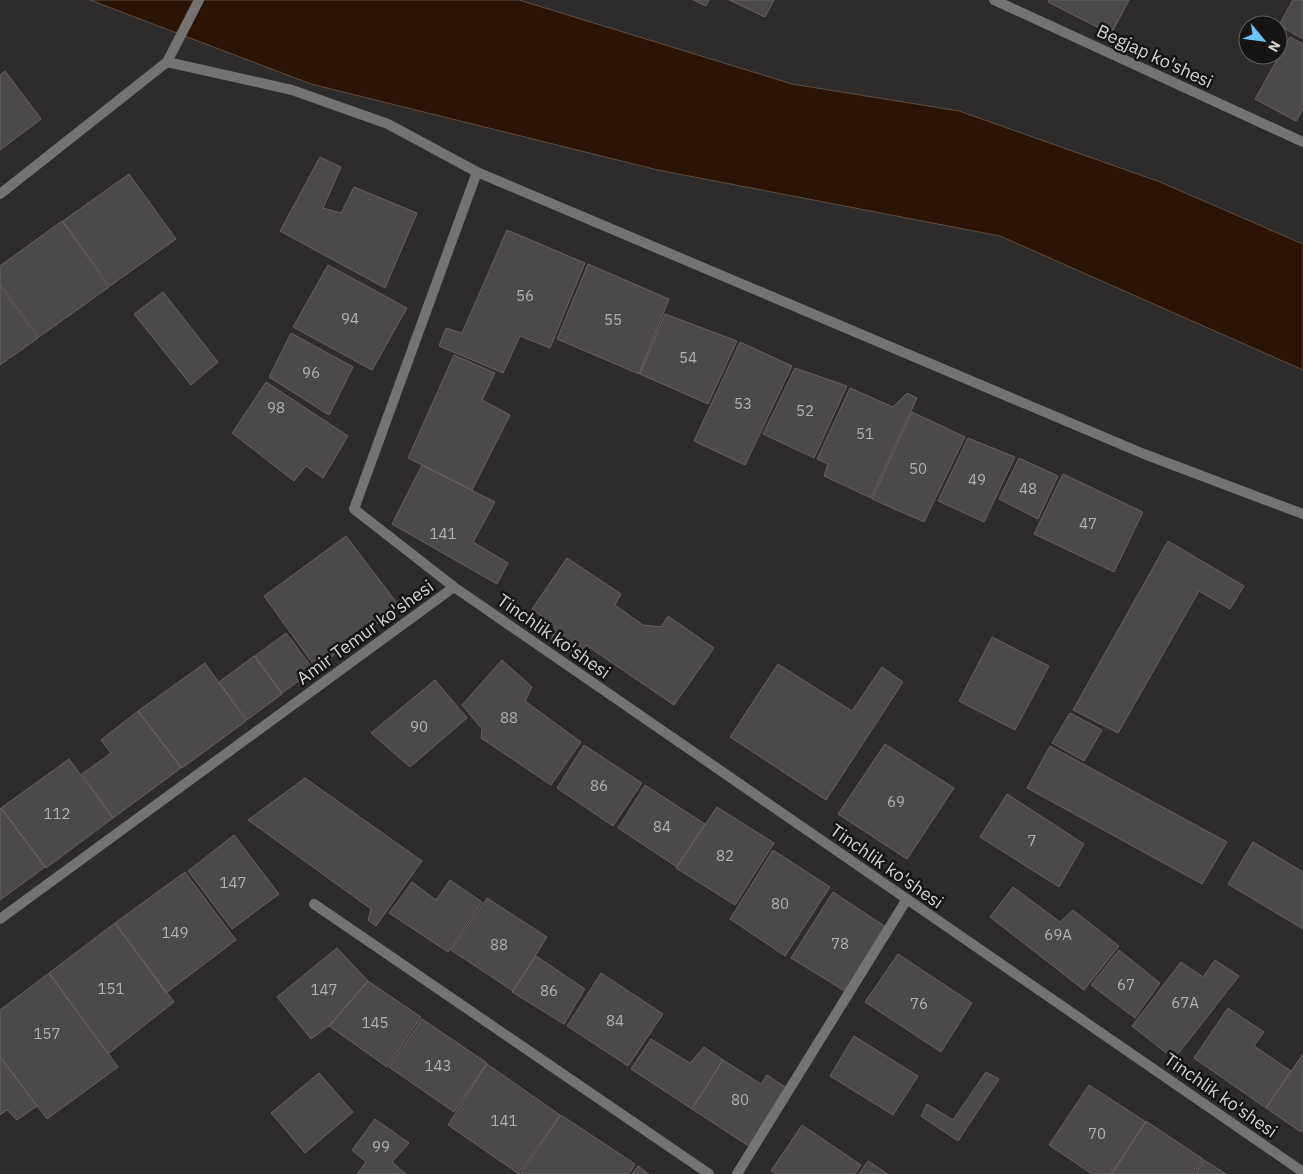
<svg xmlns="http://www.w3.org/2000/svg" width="1303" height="1174" font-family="'IBM Plex Sans',sans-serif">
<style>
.water{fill:#2b1403;stroke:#5e4e41}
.building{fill:#4c4a48;stroke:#656260}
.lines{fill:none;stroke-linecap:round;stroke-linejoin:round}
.lane{stroke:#747372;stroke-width:10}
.street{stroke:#747372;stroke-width:10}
.labels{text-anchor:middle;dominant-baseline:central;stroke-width:5;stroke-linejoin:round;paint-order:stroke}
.number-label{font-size:15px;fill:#b3b2b0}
.street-label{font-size:18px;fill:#d5d4d3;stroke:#161514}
</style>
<rect width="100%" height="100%" fill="#2e2c2a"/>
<!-- water -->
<path class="water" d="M 90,0 L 519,0 L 792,84 L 959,111 L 1160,182 L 1303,244 L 1303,370 L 1000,236 L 658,170 L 311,84 Z"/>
<!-- building -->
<path class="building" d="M 693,0 L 709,0 L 706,6 Z
M 729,0 L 774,0 L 765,17 Z
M 1049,0 L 1129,0 L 1111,34 L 1048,2 Z
M 1293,0 L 1303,0 L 1303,39 L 1279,25 Z
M 1290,37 L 1303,44 L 1303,109 L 1296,121 L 1255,99 Z
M 5,71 L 41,119 L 0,150 L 0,75 Z
M 320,157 L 341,167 L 323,208 L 341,213 L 354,187 L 417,213 L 385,288 L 280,231 Z
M 129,174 L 176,239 L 110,286 L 63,221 Z
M 62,221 L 109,287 L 39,337 L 0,284 L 0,266 Z
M 507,230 L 585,263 L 550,348 L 520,336 L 503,373 L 439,346 L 446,328 L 462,333 Z
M 588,264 L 669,299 L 639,374 L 557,339 Z
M 328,265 L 407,308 L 372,370 L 293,327 Z
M 0,286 L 38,338 L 0,365 Z
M 163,292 L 218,362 L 191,385 L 134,314 Z
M 665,314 L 737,341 L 708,404 L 640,374 Z
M 291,333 L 353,367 L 329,415 L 269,377 Z
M 740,342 L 792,366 L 745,465 L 694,441 Z
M 454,355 L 495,373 L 482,400 L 510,415 L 472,490 L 408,458 Z
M 795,368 L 847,386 L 814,458 L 763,434 Z
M 266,382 L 348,436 L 323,478 L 306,466 L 294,481 L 232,433 Z
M 850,388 L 893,407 L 907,393 L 917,398 L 871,498 L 824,476 L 828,464 L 817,459 Z
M 912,412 L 965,437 L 924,522 L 872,499 Z
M 968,438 L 1015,457 L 984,522 L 938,501 Z
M 1019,458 L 1058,476 L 1038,519 L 999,499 Z
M 422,465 L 495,502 L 473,542 L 508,563 L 497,584 L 392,524 Z
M 1063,474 L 1143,512 L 1114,572 L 1034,534 Z
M 346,536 L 400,607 L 316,668 L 264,596 Z
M 1168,541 L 1244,586 L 1230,609 L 1199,591 L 1118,733 L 1073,710 Z
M 567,558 L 621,594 L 615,605 L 643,625 L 661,627 L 668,616 L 714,648 L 674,705 L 586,645 L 577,657 L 551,642 L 555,626 L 532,609 Z
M 286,633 L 314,670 L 282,693 L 255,656 Z
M 992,637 L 1049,666 L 1015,730 L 959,701 Z
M 254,656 L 282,694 L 247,720 L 219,682 Z
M 502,660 L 532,687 L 525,701 L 581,742 L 551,785 L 481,738 L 482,729 L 462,705 Z
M 205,663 L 246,721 L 182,768 L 138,711 Z
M 778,664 L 852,711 L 882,667 L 903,682 L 826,800 L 730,737 Z
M 435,680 L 467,718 L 410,767 L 371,733 Z
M 138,711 L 181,768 L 113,818 L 82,774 L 111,753 L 101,740 Z
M 1070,713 L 1102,730 L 1084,761 L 1052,743 Z
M 885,744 L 954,788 L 907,859 L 838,814 Z
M 584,745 L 642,783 L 613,826 L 557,788 Z
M 1050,746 L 1227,842 L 1202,884 L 1027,788 Z
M 69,759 L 113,818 L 46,868 L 1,808 Z
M 305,778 L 422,861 L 376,926 L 368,920 L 371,909 L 248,820 Z
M 645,785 L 705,824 L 677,867 L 618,828 Z
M 1007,794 L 1084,844 L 1059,887 L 980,837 Z
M 717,807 L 774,843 L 735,905 L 676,868 Z
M 1,808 L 45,867 L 0,900 L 0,809 Z
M 234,835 L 279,894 L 232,929 L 188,871 Z
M 1253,842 L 1303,872 L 1303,929 L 1228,884 Z
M 773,850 L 830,887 L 785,956 L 730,919 Z
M 185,872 L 236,940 L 166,993 L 115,923 Z
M 450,880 L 482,902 L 448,952 L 389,913 L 412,882 L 436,900 Z
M 1013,887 L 1060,922 L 1073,910 L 1119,946 L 1084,990 L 990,917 Z
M 833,892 L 889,929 L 848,993 L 791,958 Z
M 487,898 L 547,937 L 513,991 L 451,950 Z
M 115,923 L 174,1002 L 108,1054 L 49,973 Z
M 337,948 L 368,981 L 329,1026 L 311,1039 L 277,997 Z
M 1119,950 L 1160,983 L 1135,1018 L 1091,985 Z
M 898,954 L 972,1003 L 941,1052 L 865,1002 Z
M 536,956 L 585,989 L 564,1024 L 512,992 Z
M 1215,960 L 1239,976 L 1174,1059 L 1132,1026 L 1181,962 L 1203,977 Z
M 49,973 L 118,1067 L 47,1119 L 0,1057 L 0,1010 Z
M 601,973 L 663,1014 L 628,1066 L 567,1026 Z
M 368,981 L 421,1017 L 387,1067 L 329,1026 Z
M 1228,1008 L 1264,1032 L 1254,1046 L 1291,1071 L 1266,1108 L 1194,1058 Z
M 422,1019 L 487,1063 L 454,1112 L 389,1067 Z
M 854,1036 L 918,1076 L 893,1115 L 830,1076 Z
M 651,1039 L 690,1063 L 704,1047 L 723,1060 L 692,1109 L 631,1069 Z
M 1303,1054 L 1303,1130 L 1301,1132 L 1266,1108 Z
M 0,1057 L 37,1106 L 17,1120 L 7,1110 L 0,1115 Z
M 723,1060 L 761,1084 L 767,1075 L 788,1089 L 750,1147 L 692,1109 Z
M 487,1064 L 560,1115 L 519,1174 L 448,1125 Z
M 986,1072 L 999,1079 L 958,1141 L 921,1116 L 927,1104 L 953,1120 Z
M 319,1073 L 353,1112 L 305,1153 L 271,1113 Z
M 1089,1085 L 1146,1122 L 1111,1174 L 1092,1174 L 1049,1145 Z
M 561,1115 L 635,1164 L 629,1174 L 521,1174 Z
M 375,1119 L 409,1143 L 392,1162 L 406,1174 L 357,1174 L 366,1162 L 352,1150 Z
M 1146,1121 L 1203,1159 L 1193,1174 L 1112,1174 Z
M 802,1125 L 861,1165 L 855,1174 L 776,1174 L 771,1171 Z
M 1204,1160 L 1226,1174 L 1195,1174 Z
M 868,1161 L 888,1174 L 859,1174 Z
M 638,1166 L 649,1174 L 632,1174 Z"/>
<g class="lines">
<!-- lane -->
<path class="lane" d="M 737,1174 L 907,899"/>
<!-- street -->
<path class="street" d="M 994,0 L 1303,142
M 167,62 L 292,90 L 388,124 L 477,172 L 1144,454 L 1303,514
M 0,194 L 167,62 L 199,0
M 454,587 L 1303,1172
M 314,904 L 709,1174
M 0,919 L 454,587 L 354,509 L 477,172"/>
</g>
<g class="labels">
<!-- number labels -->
<g class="number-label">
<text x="525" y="295">56</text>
<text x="350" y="318">94</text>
<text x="613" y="319">55</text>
<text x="688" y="357">54</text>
<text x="311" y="372">96</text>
<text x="743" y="403">53</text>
<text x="276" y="407">98</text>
<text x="805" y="410">52</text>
<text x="865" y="433">51</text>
<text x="918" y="468">50</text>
<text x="977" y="479">49</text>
<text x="1028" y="488">48</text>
<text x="1088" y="523">47</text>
<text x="443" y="533">141</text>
<text x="509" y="717">88</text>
<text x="419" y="726">90</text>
<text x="599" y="785">86</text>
<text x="896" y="801">69</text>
<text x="57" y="813">112</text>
<text x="662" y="826">84</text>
<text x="1032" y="840">7</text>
<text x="725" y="855">82</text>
<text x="233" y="882">147</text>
<text x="780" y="903">80</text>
<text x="175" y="932">149</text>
<text x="1058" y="934">69A</text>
<text x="840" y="943">78</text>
<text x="499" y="944">88</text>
<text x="1126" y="984">67</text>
<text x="111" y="988">151</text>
<text x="324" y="989">147</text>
<text x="549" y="990">86</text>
<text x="1185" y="1002">67A</text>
<text x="919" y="1003">76</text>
<text x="615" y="1020">84</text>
<text x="375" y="1022">145</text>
<text x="47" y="1033">157</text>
<text x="438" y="1065">143</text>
<text x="740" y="1099">80</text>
<text x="504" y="1120">141</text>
<text x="1097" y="1133">70</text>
<text x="381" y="1146">99</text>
</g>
<!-- street labels -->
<g class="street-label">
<text transform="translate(1155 56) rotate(25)">Begjap ko'shesi</text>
<text transform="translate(365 632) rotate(-36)">Amir Temur ko'shesi</text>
<text transform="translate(554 636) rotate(35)">Tinchlik ko'shesi</text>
<text transform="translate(887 866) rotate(35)">Tinchlik ko'shesi</text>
<text transform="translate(1221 1095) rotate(35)">Tinchlik ko'shesi</text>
</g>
</g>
<!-- north arrow -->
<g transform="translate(1263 40) rotate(119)"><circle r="24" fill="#161514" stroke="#626160"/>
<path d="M0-4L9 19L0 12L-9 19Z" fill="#6fc2f4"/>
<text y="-8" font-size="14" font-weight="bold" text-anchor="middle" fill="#d5d4d3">N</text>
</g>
</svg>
